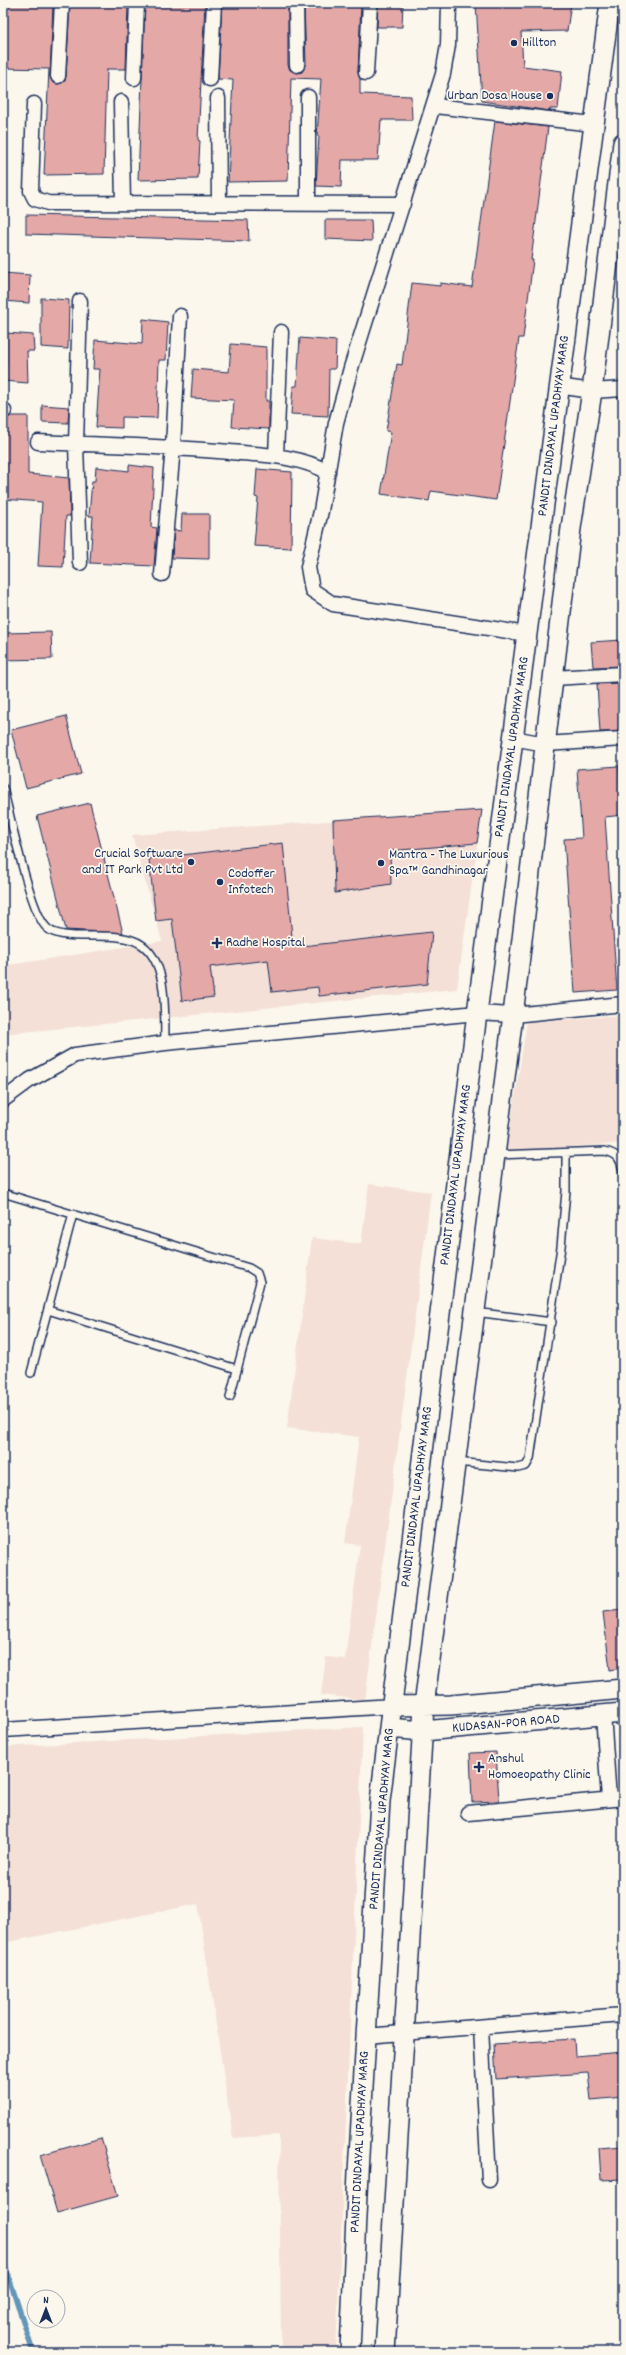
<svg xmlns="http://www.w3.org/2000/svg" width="626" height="2355" font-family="Dekko,sans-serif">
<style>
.built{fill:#f4e0d7}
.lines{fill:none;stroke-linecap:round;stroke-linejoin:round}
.stream{stroke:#6496b9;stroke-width:5.5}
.building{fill:#e4a9a7;stroke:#1b2f5e}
.lane-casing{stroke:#1b2f5e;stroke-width:10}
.street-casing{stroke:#1b2f5e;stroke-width:17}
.secondary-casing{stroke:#1b2f5e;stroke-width:22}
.lane{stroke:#fbf7ec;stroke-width:7}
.street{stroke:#fbf7ec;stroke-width:14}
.secondary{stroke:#fbf7ec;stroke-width:19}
.poi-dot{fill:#1b2f5e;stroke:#fbf7ec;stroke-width:1.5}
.labels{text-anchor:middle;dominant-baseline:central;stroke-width:3.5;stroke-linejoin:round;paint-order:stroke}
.poi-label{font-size:14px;fill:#1b2f5e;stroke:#fbf7ec;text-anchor:start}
.street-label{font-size:14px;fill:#1b2f5e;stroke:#fbf7ec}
</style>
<rect width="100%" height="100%" fill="#fbf7ec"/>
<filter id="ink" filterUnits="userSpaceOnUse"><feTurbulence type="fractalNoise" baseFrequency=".025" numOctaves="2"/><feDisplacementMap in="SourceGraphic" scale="8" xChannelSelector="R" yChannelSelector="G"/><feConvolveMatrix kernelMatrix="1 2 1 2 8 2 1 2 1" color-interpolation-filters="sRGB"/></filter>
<g filter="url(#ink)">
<!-- built -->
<path class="built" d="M 482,810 L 457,989 L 3,1034 L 3,966 L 162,941 L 132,835 Z
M 623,1015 L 623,1143 L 506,1152 L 527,1022 Z
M 369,1184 L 431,1192 L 365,1700 L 321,1695 L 326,1657 L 345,1659 L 360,1545 L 345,1543 L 359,1437 L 287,1428 L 312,1238 L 361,1244 Z
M 363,1727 L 336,2352 L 281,2352 L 279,2135 L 233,2138 L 198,1904 L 3,1943 L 3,1747 Z"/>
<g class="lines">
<!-- stream -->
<path class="stream" d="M 3,2259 L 33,2352"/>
</g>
<!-- building -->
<path class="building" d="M 3,3 L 53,3 L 50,76 L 53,83 L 58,84 L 65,81 L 66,76 L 70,3 L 128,3 L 126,69 L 107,69 L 104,174 L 44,175 L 49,69 L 3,68 Z
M 145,3 L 205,3 L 198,140 L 200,141 L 198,179 L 138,180 Z
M 222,3 L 288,3 L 288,65 L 290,70 L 297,73 L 302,72 L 306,65 L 304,3 L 361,3 L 358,73 L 360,79 L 360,94 L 411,96 L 412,120 L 381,120 L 378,160 L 342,160 L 341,187 L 316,186 L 319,136 L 317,136 L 321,79 L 291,78 L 288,181 L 228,182 L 233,80 L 218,79 Z
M 378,3 L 403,3 L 402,27 L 377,27 Z
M 476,3 L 571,3 L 567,31 L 521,32 L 523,66 L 562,71 L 558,109 L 550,109 L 550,111 L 482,101 Z
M 495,121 L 548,127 L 531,260 L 533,260 L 523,338 L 519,338 L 496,500 L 431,491 L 429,501 L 381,494 L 391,432 L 386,431 L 397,364 L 402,365 L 412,283 L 440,286 L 440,283 L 472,287 Z
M 26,215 L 248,220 L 249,241 L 26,234 Z
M 325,220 L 371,220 L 372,241 L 325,239 Z
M 3,273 L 30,275 L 29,303 L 3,301 Z
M 41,298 L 69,300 L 68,349 L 41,347 Z
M 143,319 L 168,322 L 166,360 L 159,360 L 157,418 L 122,417 L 122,428 L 96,427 L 100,369 L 93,369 L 95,340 L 142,344 Z
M 6,333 L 33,335 L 34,351 L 27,351 L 28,383 L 3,381 L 3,364 L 6,365 Z
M 300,338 L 336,341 L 335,369 L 329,369 L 328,416 L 291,414 L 293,386 L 297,386 Z
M 231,344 L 266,347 L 266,401 L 269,401 L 269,429 L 232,427 L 234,400 L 191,398 L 193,369 L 229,372 Z
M 42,405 L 69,407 L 68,423 L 42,422 Z
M 11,416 L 28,416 L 28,474 L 69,478 L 70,516 L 66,516 L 63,567 L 38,566 L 42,502 L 3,499 L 3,420 Z
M 129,465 L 154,468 L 151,527 L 157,528 L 154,566 L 90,563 L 93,516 L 89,516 L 92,481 L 95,481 L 96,467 L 129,471 Z
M 257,469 L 292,472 L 291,548 L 254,546 L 258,498 L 255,497 Z
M 182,514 L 209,514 L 209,559 L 172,558 L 174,530 L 181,531 Z
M 51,632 L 52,659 L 3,660 L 3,633 Z
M 623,640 L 623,666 L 593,667 L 591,642 Z
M 623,683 L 623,731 L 600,732 L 597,684 Z
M 66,716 L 81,774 L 26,788 L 11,730 Z
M 619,766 L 623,815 L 605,817 L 617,990 L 575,993 L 564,839 L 582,838 L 577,769 Z
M 90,803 L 123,933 L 66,930 L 37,816 Z
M 482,810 L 477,843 L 390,851 L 391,884 L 335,893 L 333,820 Z
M 283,843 L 293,947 L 432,932 L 427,984 L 319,996 L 318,987 L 272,992 L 268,960 L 210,967 L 214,997 L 182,1001 L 172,919 L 156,921 L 149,859 Z
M 623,1610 L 623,1668 L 610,1670 L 603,1612 Z
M 496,1752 L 499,1801 L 472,1802 L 470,1753 Z
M 574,2039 L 575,2056 L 623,2052 L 623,2097 L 591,2100 L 588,2073 L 496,2079 L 494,2044 Z
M 101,2138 L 118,2196 L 57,2213 L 40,2155 Z
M 623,2146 L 623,2179 L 601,2180 L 599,2148 Z"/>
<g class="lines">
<!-- lane casing -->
<g class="lane-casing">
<path id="lane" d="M 3,788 C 10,815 30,911 46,927 C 53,935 71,936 81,936 C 98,936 116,935 132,940 C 170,952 164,1012 165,1043
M 495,1155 L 605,1151 C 618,1154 621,1159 623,1172
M 3,1193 L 249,1268 L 257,1273 L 260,1282 L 230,1397
M 48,1310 L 237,1369
M 475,1312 L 552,1322
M 31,1373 L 73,1214
M 456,1462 L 518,1468 L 526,1466 L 530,1459 L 561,1247 L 566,1191 L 566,1153"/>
</g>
<!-- street casing -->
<g class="street-casing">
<path id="street" d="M 296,3 L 297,65
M 449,3 L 448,45 L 443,74 L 351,368 L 336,423 L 321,511 L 308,567 L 312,590 L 333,604 L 527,634
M 366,73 L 370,3
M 58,76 L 62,3
M 134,78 L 137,3
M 210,79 L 214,3
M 218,98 L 219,203
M 121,102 L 123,203
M 34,104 L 31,191 L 35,199 L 48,203 L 403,204
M 435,106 L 593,124
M 308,203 L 308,97
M 80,301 L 76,444 L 80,563
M 558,386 L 592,391 L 623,389
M 3,411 L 4,411
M 38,442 C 102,445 166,446 230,452 C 263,455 298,455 328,472
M 276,456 L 281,332
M 162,574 L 173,447 L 180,316
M 553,678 L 623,674
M 513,738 L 545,744 L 623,739
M 3,1100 L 30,1080 L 75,1055 L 165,1043 L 477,1013 L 513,1015 L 623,1004
M 603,1714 L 609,1799
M 3,1730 L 393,1706
M 468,1813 L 623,1798
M 481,2027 L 489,2180
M 366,2036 L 623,2015"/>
</g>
<!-- secondary casing -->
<g class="secondary-casing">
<path id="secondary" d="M 393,1706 L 451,1705 L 623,1689
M 389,1728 L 423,1731 L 623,1713
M 350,2352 L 358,2172 L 380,1801 L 477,1013 L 610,3
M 385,2352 L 424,1706 L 513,1015 L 571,528 L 592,391 L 623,143"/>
</g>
<!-- lane -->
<use href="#lane" class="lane"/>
<!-- street -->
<use href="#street" class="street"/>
<!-- secondary -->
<use href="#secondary" class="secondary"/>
</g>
</g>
<!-- markers -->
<g class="poi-dot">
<circle cx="514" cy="43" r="4"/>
<circle cx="550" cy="96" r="4"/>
<circle cx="191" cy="862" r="4"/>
<circle cx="381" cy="863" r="4"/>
<circle cx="220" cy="882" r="4"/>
<path d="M215 937h4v4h4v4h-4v4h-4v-4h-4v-4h4z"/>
<path d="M477 1761h4v4h4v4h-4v4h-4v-4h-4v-4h4z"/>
</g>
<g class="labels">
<!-- poi labels -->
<g class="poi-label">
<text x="522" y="43">Hillton</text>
<text x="542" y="96" text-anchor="end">Urban Dosa House</text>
<text x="183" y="854" text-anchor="end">Crucial Software<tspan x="183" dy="16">and IT Park Pvt Ltd</tspan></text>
<text x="389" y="855">Mantra - The Luxurious<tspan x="389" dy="16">Spa™ Gandhinagar</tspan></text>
<text x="228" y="874">Codoffer<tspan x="228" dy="16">Infotech</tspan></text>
<text x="226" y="943">Radhe Hospital</text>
<text x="488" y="1759">Anshul<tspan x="488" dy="16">Homoeopathy Clinic</tspan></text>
</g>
<!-- street labels -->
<g class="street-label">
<text transform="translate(554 426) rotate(-83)">PANDIT DINDAYAL UPADHYAY MARG</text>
<text transform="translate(512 747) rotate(-82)">PANDIT DINDAYAL UPADHYAY MARG</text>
<text transform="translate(456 1175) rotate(-83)">PANDIT DINDAYAL UPADHYAY MARG</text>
<text transform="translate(417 1497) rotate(-83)">PANDIT DINDAYAL UPADHYAY MARG</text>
<text transform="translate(506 1724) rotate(-5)">KUDASAN-POR ROAD</text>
<text transform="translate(382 1819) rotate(-85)">PANDIT DINDAYAL UPADHYAY MARG</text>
<text transform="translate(360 2142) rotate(-87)">PANDIT DINDAYAL UPADHYAY MARG</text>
</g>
</g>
<!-- margin -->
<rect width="626" height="2355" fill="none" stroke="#fbf7ec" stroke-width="16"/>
<rect x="8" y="8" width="610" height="2339" fill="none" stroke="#1b2f5e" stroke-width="1.5" filter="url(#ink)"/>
<!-- north arrow -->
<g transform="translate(46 2309)"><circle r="19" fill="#fbf7ec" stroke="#a1a7b3"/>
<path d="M0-3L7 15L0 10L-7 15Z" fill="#1b2f5e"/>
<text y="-6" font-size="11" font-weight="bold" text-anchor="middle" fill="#1b2f5e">N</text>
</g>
</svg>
